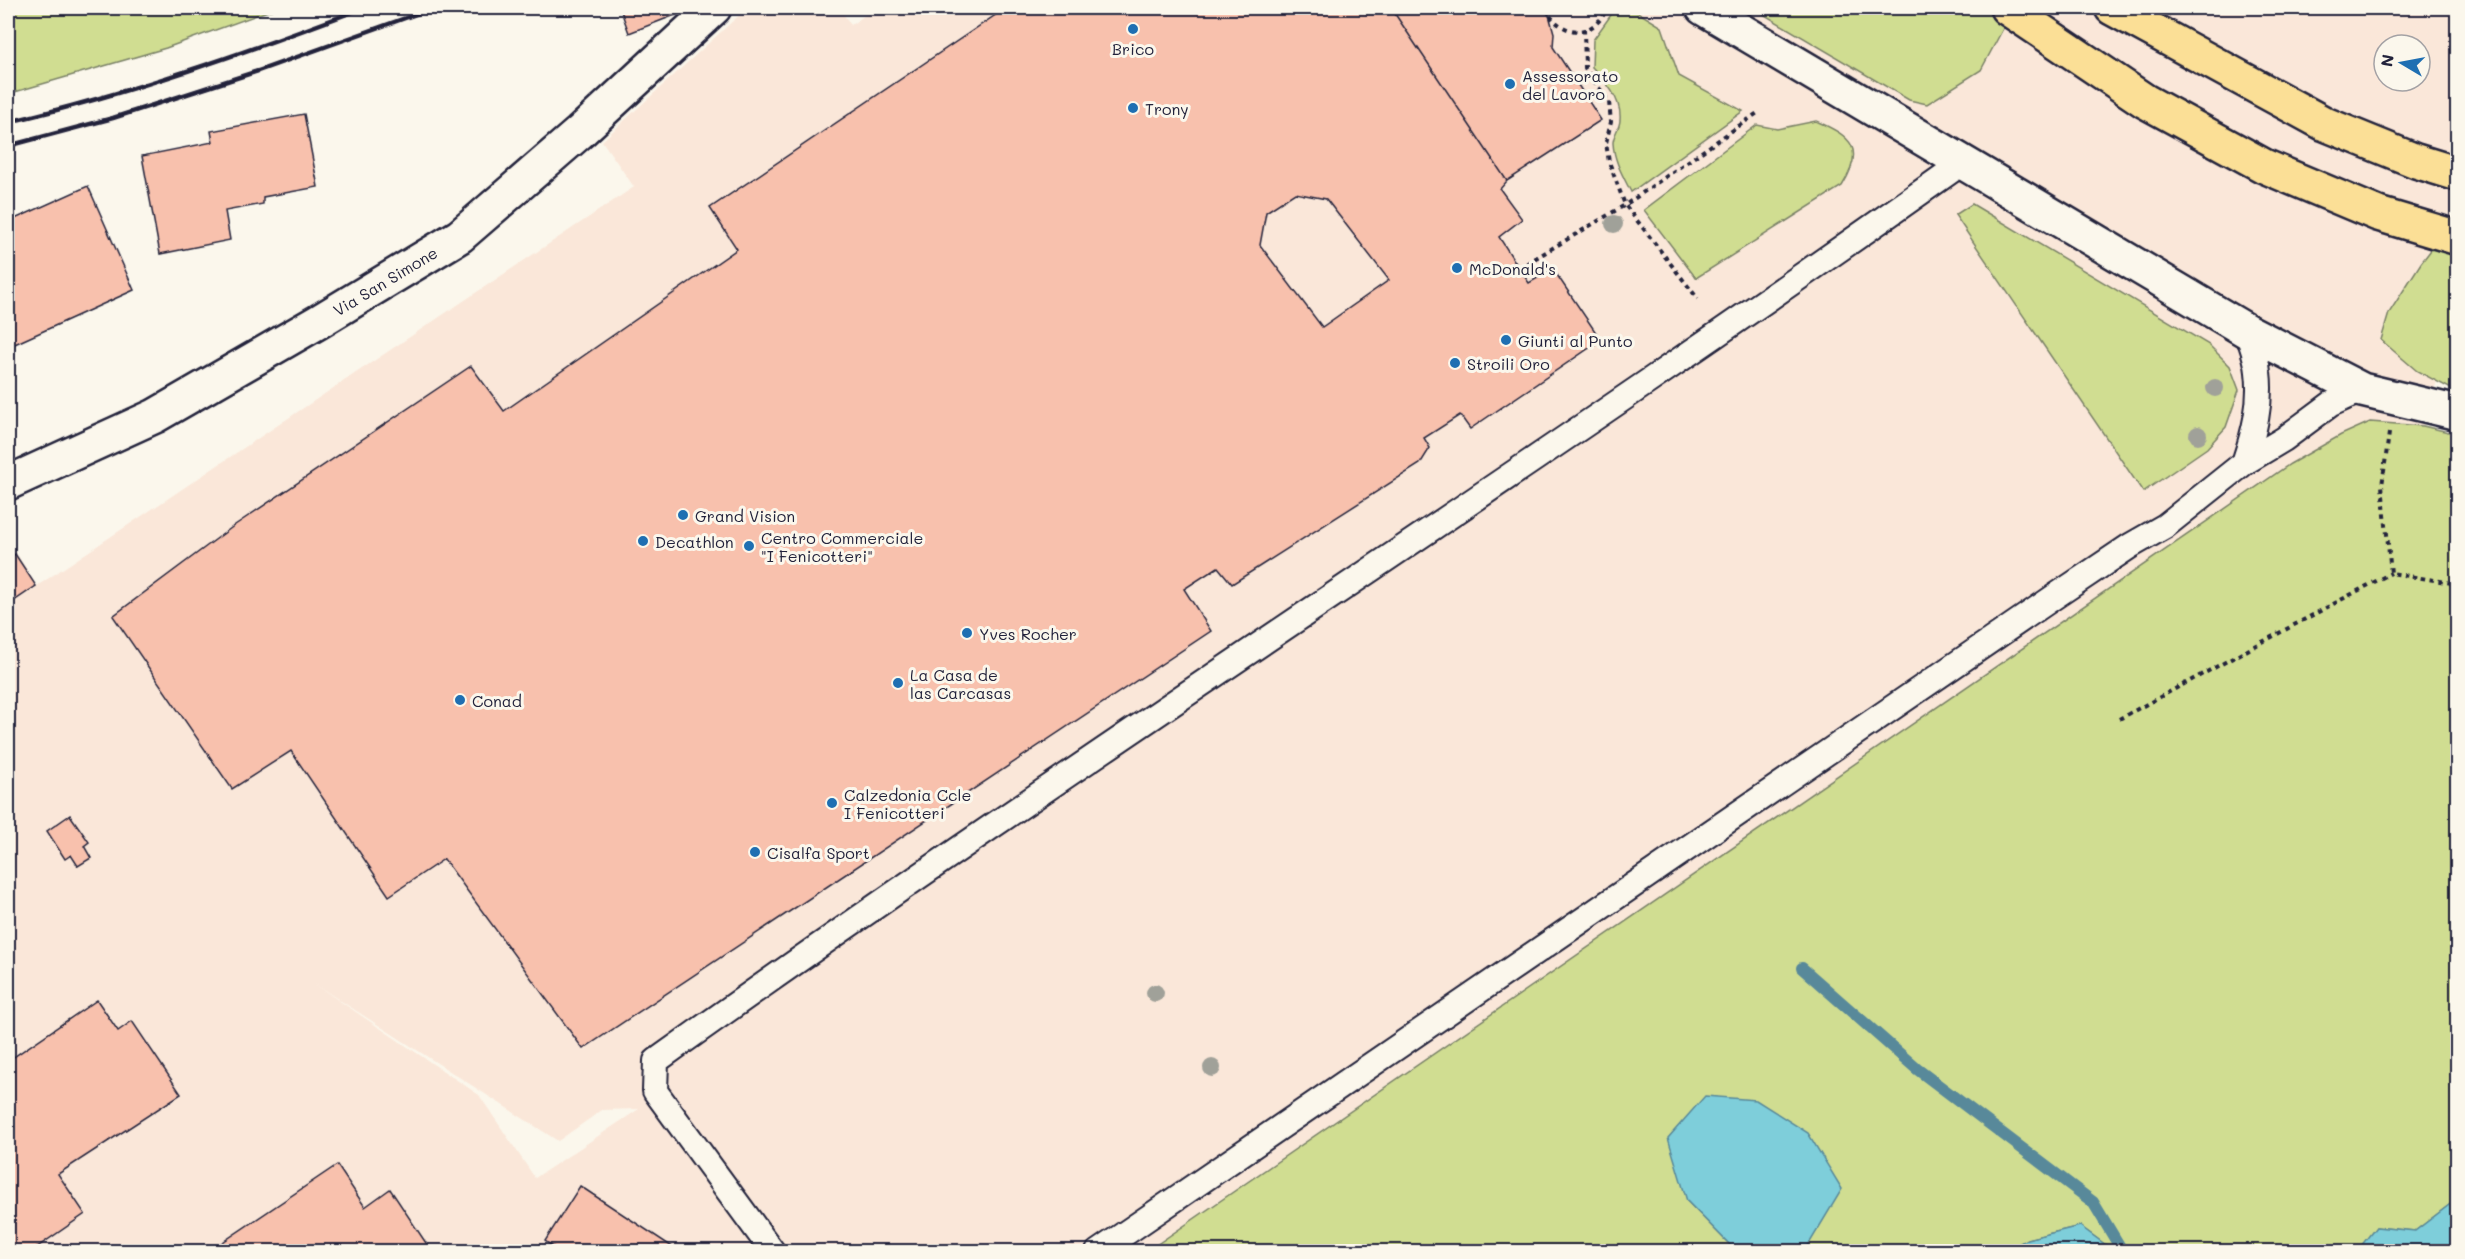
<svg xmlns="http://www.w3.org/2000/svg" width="2465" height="1259" font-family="Mali,sans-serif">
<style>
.built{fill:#fae7d9;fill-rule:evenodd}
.green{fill:#d0dd91;stroke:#798066;stroke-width:1.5}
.water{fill:#7eceda;stroke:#59899a;stroke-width:1.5}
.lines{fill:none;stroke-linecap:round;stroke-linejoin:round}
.stream{stroke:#59899a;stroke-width:12}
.building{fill:#f8c1ad;stroke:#22223b;stroke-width:1.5;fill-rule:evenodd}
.service-casing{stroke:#22223b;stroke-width:28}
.minor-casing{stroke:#22223b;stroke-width:38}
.trunk-casing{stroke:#22223b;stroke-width:38}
.path{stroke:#22223b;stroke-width:4;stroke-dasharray:4.5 4.5;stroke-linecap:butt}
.service{stroke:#fbf7ec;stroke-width:24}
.minor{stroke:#fbf7ec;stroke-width:33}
.trunk{stroke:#fbdf96;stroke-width:33}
.rail{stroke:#22223b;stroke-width:4.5}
.tree{fill:#a0a199}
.poi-dot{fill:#1f6fb2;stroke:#fbf7ec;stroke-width:2}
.labels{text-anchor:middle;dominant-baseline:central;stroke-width:6;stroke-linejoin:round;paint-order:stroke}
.poi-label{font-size:16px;fill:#22223b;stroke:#fbf7ec;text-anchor:start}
.street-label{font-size:16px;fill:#22223b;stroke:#fbf7ec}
</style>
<rect width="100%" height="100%" fill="#fbf7ec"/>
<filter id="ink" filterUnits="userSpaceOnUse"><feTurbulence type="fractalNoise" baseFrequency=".0167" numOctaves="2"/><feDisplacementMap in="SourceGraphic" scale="12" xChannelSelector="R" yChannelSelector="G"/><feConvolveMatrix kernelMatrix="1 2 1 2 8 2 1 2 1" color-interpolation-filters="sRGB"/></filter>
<g filter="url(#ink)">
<!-- built -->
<path class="built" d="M 747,8 L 839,8 L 851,25 L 875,8 L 2457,8 L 2457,317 L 2423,426 L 2370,422 L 2341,435 L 2290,464 L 1146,1251 L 8,1251 L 8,540 L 37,586 L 634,187 L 602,141 ZM 2384,45 L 2420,45 L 2420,81 L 2384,81 ZM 313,983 L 558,1141 L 602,1110 L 639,1109 L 535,1178 L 479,1095 Z"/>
<!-- green -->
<path class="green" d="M 8,8 L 276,8 L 166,48 L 8,94 Z
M 1616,8 L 1631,8 L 1662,27 L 1679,76 L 1743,111 L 1631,192 C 1623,176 1614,161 1613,143 C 1613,135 1620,128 1620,120 C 1622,99 1605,81 1592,67 L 1593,40 Z
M 1753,8 L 2014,8 L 1981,70 L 1927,104 L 1909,100 Z
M 1816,121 C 1853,137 1865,149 1842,186 L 1696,278 L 1644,210 L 1757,125 L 1777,129 Z
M 1972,204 L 2209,345 L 2230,366 L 2239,390 L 2226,427 L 2207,448 L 2143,492 L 1955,215 Z
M 2457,216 L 2457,392 L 2417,371 L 2381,340 L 2389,313 L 2421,263 Z
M 2370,422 L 2423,426 L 2457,434 L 2457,1199 L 2415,1231 L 2376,1227 L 2357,1252 L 2114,1251 L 2080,1226 L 2027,1239 L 2007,1251 L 1756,1251 L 1806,1249 L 1687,1201 L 1736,1251 L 1146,1252 L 2290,464 L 2341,435 Z"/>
<!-- water -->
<path class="water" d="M 1705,1096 L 1756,1100 L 1808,1133 L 1842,1189 L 1806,1249 L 1736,1251 L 1687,1201 L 1668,1138 Z
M 2457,1199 L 2457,1251 L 2357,1251 L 2376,1227 L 2415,1231 Z
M 2080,1226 L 2114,1251 L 2007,1251 L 2027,1239 Z"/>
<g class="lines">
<!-- stream -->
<path class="stream" d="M 1802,968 L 1917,1069 L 2093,1202 L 2123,1252"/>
</g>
<!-- building -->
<path class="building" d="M 620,8 L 687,8 L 688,10 L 629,33 Z
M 1006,8 L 1391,8 L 1507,181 L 1500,189 L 1522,219 L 1499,237 L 1519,268 L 1529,283 L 1553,269 L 1601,340 L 1470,429 L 1460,415 L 1424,438 L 1430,448 L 1420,464 L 1232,584 L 1218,567 L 1184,589 L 1211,631 L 583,1049 L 444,859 L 389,896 L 291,751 L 232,789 L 113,616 L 235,525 L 471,366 L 504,411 L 737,249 L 710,208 ZM 1295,193 L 1326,199 L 1389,280 L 1322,327 L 1260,245 L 1266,212 Z
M 1391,8 L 1541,8 L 1549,15 L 1554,33 L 1553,47 L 1601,120 L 1507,181 Z
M 304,114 L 318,187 L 263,197 L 263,204 L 225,211 L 230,240 L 160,254 L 142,156 L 213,142 L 211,131 Z
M 88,186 L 134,290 L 8,347 L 8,222 Z
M 15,554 L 36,586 L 8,605 L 8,560 Z
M 70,815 L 89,842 L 84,846 L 91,858 L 78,866 L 71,855 L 65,859 L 47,831 Z
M 97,1000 L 118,1031 L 132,1021 L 181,1094 L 58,1174 L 85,1214 L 30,1252 L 12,1252 L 8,1244 L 8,1061 Z
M 337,1165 L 365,1207 L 390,1189 L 432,1252 L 208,1252 Z
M 580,1186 L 680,1252 L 561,1252 L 545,1241 Z"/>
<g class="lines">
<!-- service casing -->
<g class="service-casing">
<path id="service" d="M 2244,463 C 2254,433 2262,403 2258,372 C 2257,358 2251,344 2247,331
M 773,1252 L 655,1091 L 656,1061 C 1086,753 1532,469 1962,163
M 1098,1252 L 2054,597 L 2130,546 L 2165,526 L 2244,463 L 2284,439 L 2331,404 L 2362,390"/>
</g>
<!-- minor casing -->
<g class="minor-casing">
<path id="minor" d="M 1703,8 L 2247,331 L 2362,390 L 2458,413
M 8,483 L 155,416 L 318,322 L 460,236 L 580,132 L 714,8"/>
</g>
<!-- trunk casing -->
<g class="trunk-casing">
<path id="trunk" d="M 2007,8 L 2145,101 L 2264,166 L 2378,214 L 2458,238
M 2112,8 L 2325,124 L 2416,161 L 2458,174"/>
</g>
<!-- path -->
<path class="path" d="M 1545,8 C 1561,37 1593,40 1607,8
M 1584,29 L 1585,68 L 1609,102 L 1611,122 L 1606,143 L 1609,162 L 1625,205 L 1698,299
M 1519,268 L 1625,205 L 1759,112
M 2389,433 L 2382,486 L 2391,573 L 2458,584
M 2119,719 L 2391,573"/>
<!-- service -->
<use href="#service" class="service"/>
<!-- minor -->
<use href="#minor" class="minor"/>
<!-- trunk -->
<use href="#trunk" class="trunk"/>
<!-- rail -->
<path class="rail" d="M 8,122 C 129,94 247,52 363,8
M 8,146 L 113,118 L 258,71 L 433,8"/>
</g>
<!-- trees -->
<g class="tree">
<circle cx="1614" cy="224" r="9"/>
<circle cx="2215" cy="388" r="9"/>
<circle cx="2198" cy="435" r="9"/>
<circle cx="1155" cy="993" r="9"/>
<circle cx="1212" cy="1068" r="9"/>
</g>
</g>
<!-- markers -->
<g class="poi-dot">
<circle cx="1133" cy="29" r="6"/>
<circle cx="1510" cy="84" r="6"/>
<circle cx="1133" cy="108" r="6"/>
<circle cx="1457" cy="268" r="6"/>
<circle cx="1506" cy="340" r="6"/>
<circle cx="1455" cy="363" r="6"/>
<circle cx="683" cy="515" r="6"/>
<circle cx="643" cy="541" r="6"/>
<circle cx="749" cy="546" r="6"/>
<circle cx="967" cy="633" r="6"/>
<circle cx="898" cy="683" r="6"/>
<circle cx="460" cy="700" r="6"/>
<circle cx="832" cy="803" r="6"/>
<circle cx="755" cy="852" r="6"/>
</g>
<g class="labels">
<!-- poi labels -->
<g class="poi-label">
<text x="1133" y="48" text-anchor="middle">Brico</text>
<text x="1522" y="75">Assessorato<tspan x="1522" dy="18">del Lavoro</tspan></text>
<text x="1145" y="108">Trony</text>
<text x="1469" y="268">McDonald's</text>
<text x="1518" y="340">Giunti al Punto</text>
<text x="1467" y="363">Stroili Oro</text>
<text x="695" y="515">Grand Vision</text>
<text x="761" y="537">Centro Commerciale<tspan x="761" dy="18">"I Fenicotteri"</tspan></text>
<text x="655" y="541">Decathlon</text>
<text x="979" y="633">Yves Rocher</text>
<text x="910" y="674">La Casa de<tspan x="910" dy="18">las Carcasas</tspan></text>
<text x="472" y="700">Conad</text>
<text x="844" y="794">Calzedonia Ccle<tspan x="844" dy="18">I Fenicotteri</tspan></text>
<text x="767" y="852">Cisalfa Sport</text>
</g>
<!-- street labels -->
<g class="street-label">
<text transform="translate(385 281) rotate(-31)">Via San Simone</text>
</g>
</g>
<!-- margin -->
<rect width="2465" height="1259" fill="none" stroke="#fbf7ec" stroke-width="30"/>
<rect x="15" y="15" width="2435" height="1229" fill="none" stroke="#22223b" stroke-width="2" filter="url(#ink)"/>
<!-- north arrow -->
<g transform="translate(2402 63) rotate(280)"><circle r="28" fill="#fbf7ec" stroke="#a4a2a5" stroke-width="1.5"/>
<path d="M0-4.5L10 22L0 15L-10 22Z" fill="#1f6fb2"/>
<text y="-9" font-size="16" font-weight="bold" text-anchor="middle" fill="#22223b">N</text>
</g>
</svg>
